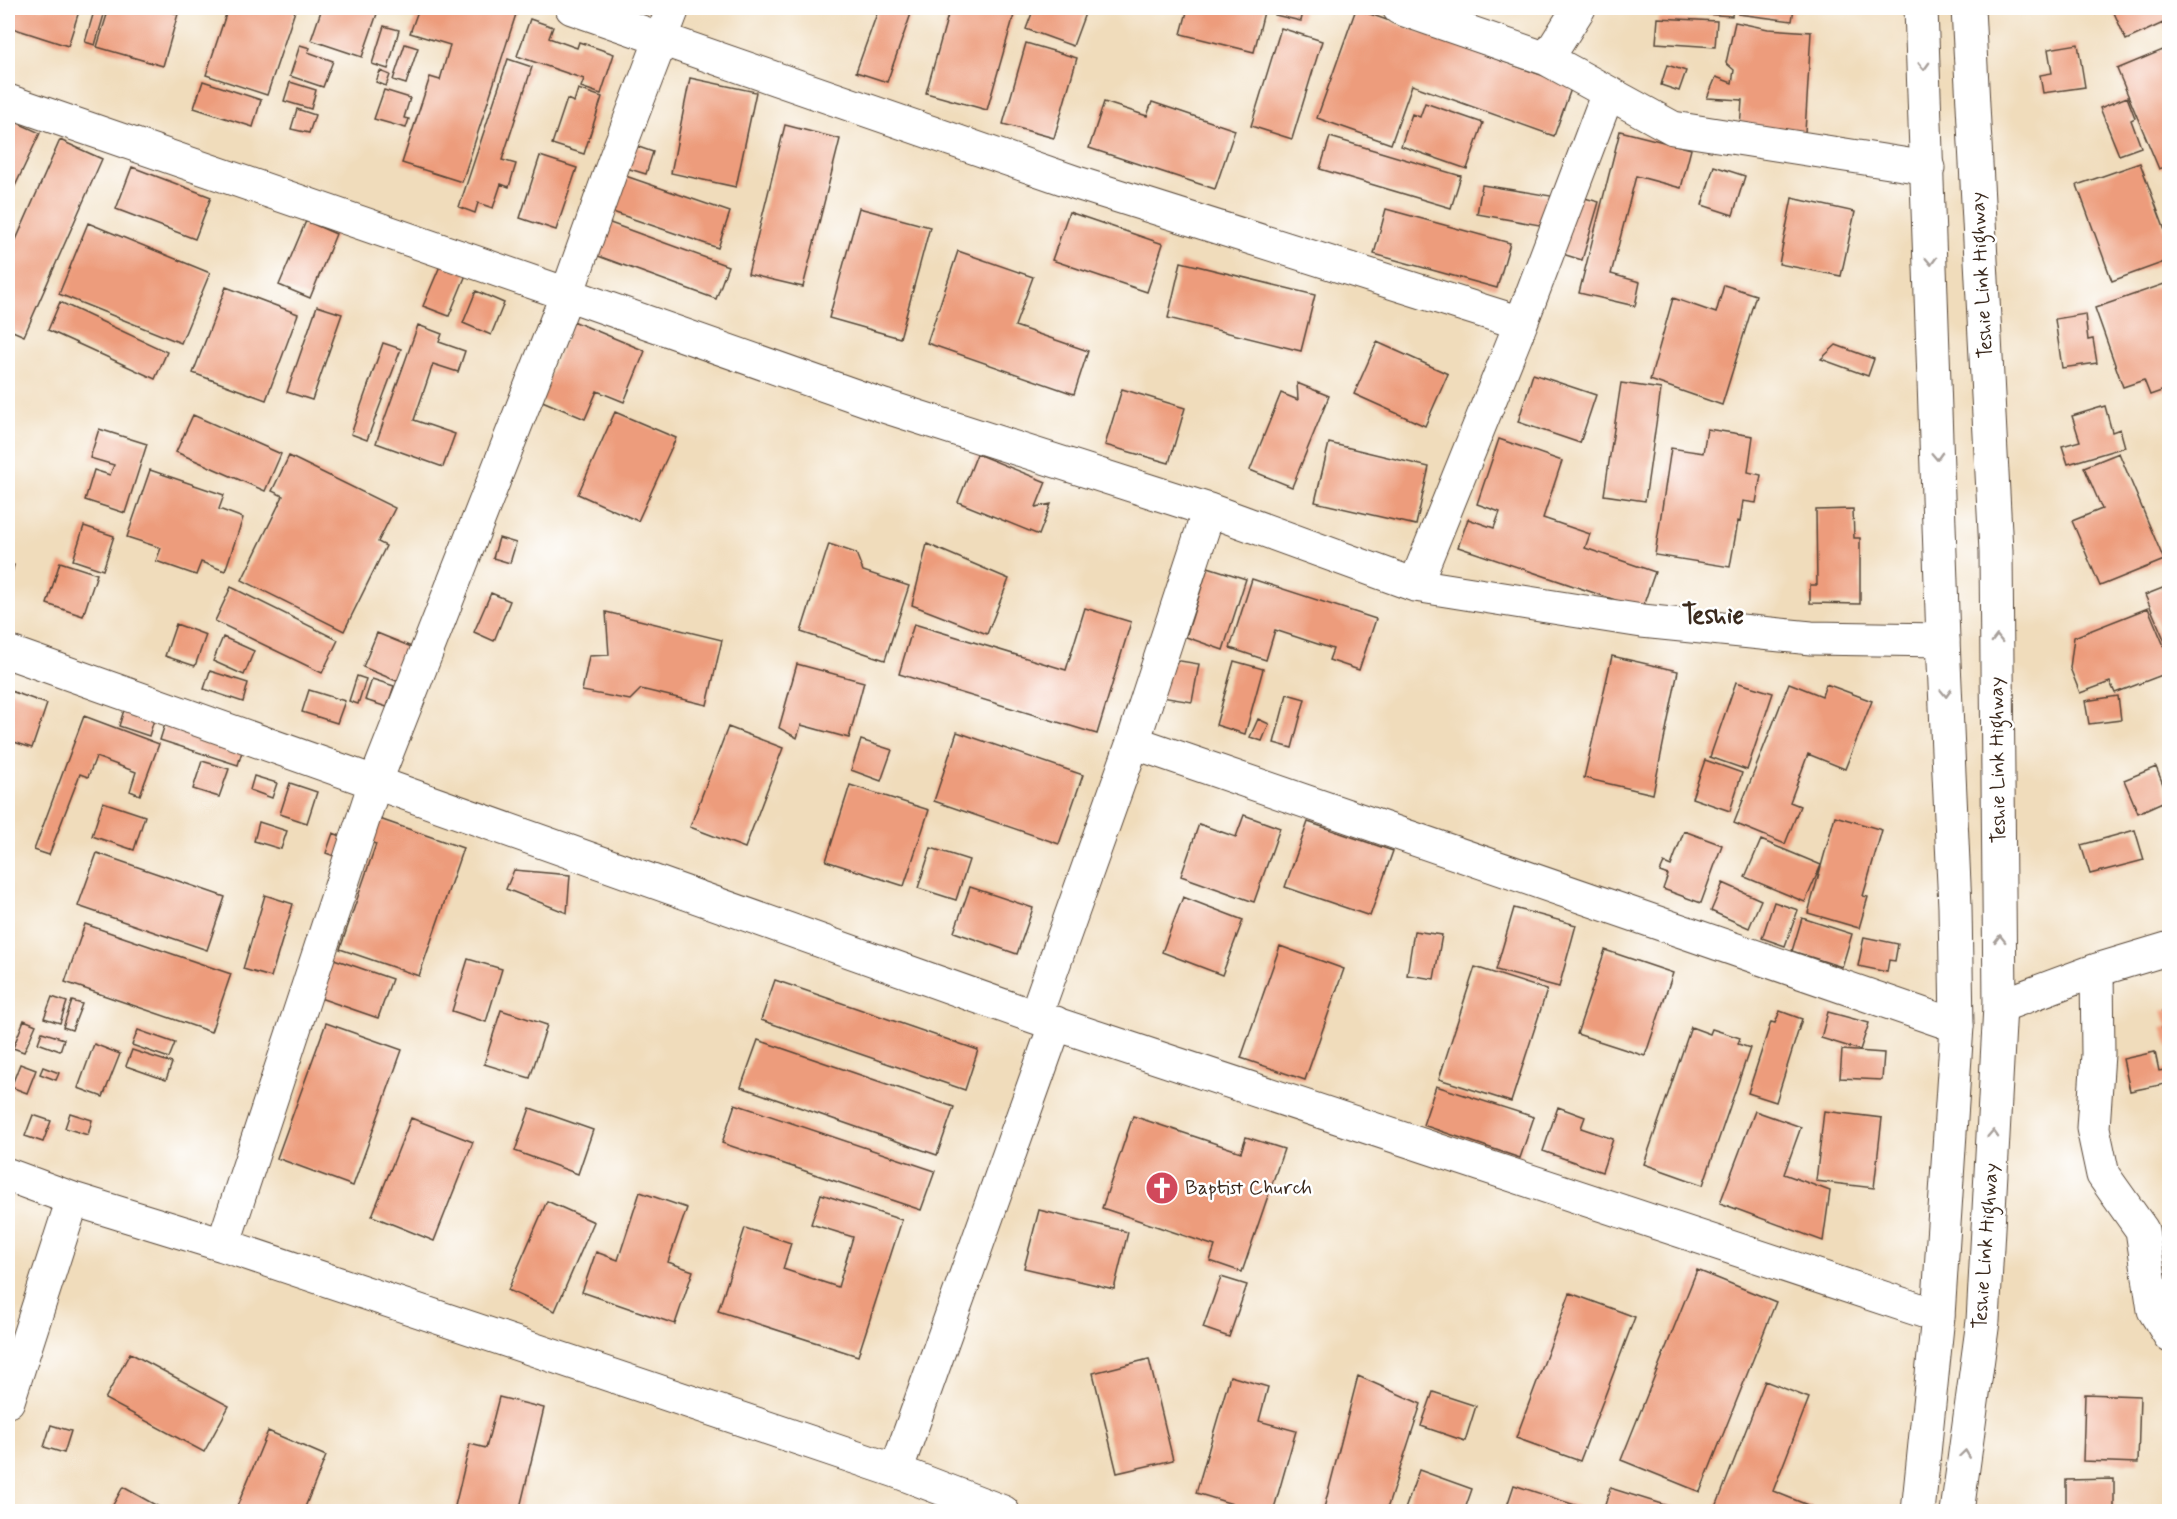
<svg xmlns="http://www.w3.org/2000/svg" width="2177" height="1519" font-family="Mynerve,sans-serif">
<style>
.building{fill:#ed9c7c}
.lines{fill:none;stroke-linecap:round;stroke-linejoin:round}
.minor-casing{stroke:#564536;stroke-width:35}
.major-casing{stroke:#564536;stroke-width:35}
.minor{stroke:#fff;stroke-width:33}
.major{stroke:#fff;stroke-width:33}
.oneway{stroke:#a79f9a}
.labels{text-anchor:middle;dominant-baseline:central;stroke-width:5;stroke-linejoin:round;paint-order:stroke}
.street-label{font-size:20px;fill:#3b2a1e;stroke:#fff}
.poi-label{font-size:20px;fill:#3b2a1e;stroke:#fff;text-anchor:start}
.district-label{font-size:26px;font-weight:bold;fill:#3b2a1e;stroke:#fff}
</style>
<rect width="100%" height="100%" fill="#fff"/>
<filter id="ink" filterUnits="userSpaceOnUse"><feTurbulence type="fractalNoise" baseFrequency=".0167" numOctaves="2"/><feDisplacementMap in="SourceGraphic" scale="12" xChannelSelector="R" yChannelSelector="G"/><feConvolveMatrix kernelMatrix="1 2 1 2 8 2 1 2 1" color-interpolation-filters="sRGB"/></filter>
<filter id="wash" filterUnits="userSpaceOnUse"><feTurbulence type="fractalNoise" baseFrequency=".008" numOctaves="4" result="noise"/><feDisplacementMap in="SourceGraphic" scale="24" xChannelSelector="R" yChannelSelector="G"/><feGaussianBlur stdDeviation="1.35" result="paint"/><feColorMatrix in="noise" values="0 0 0 0 0 0 0 0 0 0 0 0 0 0 0 0 0 1.4 0 .05"/><feComposite in="paint" operator="in"/></filter>
<g filter="url(#wash)">
<rect width="100%" height="100%" fill="#f0dcbb"/>
<g id="blocks">
<!-- building -->
<path class="building" d="M 15,8 L 80,8 L 68,46 L 9,27 Z
M 95,8 L 106,8 L 95,45 L 85,42 Z
M 109,8 L 163,8 L 162,9 L 178,14 L 163,66 L 97,47 Z
M 228,8 L 296,8 L 267,95 L 206,75 Z
M 322,8 L 379,8 L 362,57 L 311,40 Z
M 419,8 L 518,8 L 462,182 L 402,163 L 430,77 L 440,80 L 450,45 L 410,33 Z
M 879,8 L 913,8 L 887,82 L 856,72 Z
M 922,8 L 1016,8 L 987,110 L 926,93 L 948,15 Z
M 1034,8 L 1087,8 L 1073,46 L 1026,29 Z
M 1188,8 L 1265,8 L 1254,52 L 1181,34 Z
M 1277,8 L 1304,8 L 1301,21 L 1275,15 Z
M 1673,8 L 1733,8 L 1732,16 L 1673,12 Z
M 1739,8 L 1794,8 L 1792,21 L 1738,14 Z
M 2112,8 L 2170,8 L 2170,33 L 2168,33 L 2163,23 L 2126,40 Z
M 1356,9 L 1572,86 L 1554,136 L 1412,85 L 1391,144 L 1317,118 Z
M 1658,18 L 1717,21 L 1715,47 L 1656,43 Z
M 530,19 L 553,27 L 549,38 L 577,48 L 579,42 L 614,54 L 601,94 L 581,87 L 584,79 L 517,56 Z
M 1735,22 L 1768,29 L 1811,32 L 1805,132 L 1740,128 L 1742,100 L 1707,98 L 1716,77 L 1732,83 L 1734,70 L 1726,63 Z
M 384,26 L 399,30 L 388,69 L 372,64 Z
M 1281,28 L 1322,41 L 1292,139 L 1251,126 Z
M 1026,43 L 1077,58 L 1054,138 L 1003,124 Z
M 405,44 L 418,48 L 406,84 L 393,80 Z
M 2078,44 L 2085,87 L 2043,93 L 2040,75 L 2052,73 L 2048,49 Z
M 300,45 L 310,48 L 308,52 L 333,61 L 323,87 L 290,76 Z
M 2170,47 L 2170,164 L 2159,169 L 2117,69 Z
M 508,59 L 532,67 L 502,160 L 516,164 L 509,187 L 501,184 L 493,208 L 478,203 L 475,213 L 459,207 Z
M 1667,65 L 1686,71 L 1679,91 L 1661,85 Z
M 380,71 L 390,75 L 386,86 L 376,82 Z
M 690,78 L 756,92 L 736,187 L 671,173 Z
M 203,81 L 261,100 L 253,127 L 194,108 Z
M 290,82 L 316,90 L 311,109 L 284,101 Z
M 578,89 L 602,97 L 584,154 L 552,144 L 567,99 L 574,102 Z
M 384,90 L 410,98 L 404,118 L 409,119 L 406,128 L 374,119 Z
M 2127,97 L 2135,118 L 2131,120 L 2141,147 L 2119,155 L 2100,108 Z
M 1104,102 L 1147,116 L 1152,102 L 1235,130 L 1215,189 L 1089,148 Z
M 1425,103 L 1483,123 L 1467,169 L 1401,146 L 1412,114 L 1420,117 Z
M 297,109 L 315,115 L 309,133 L 291,129 Z
M 9,119 L 40,133 L 8,201 L 8,122 Z
M 785,125 L 840,139 L 803,287 L 748,274 Z
M 1620,131 L 1691,149 L 1681,188 L 1636,176 L 1611,274 L 1640,282 L 1635,306 L 1579,293 Z
M 1330,137 L 1461,176 L 1451,208 L 1320,169 Z
M 60,140 L 102,159 L 24,336 L 8,329 L 8,258 Z
M 630,144 L 653,152 L 646,174 L 623,167 Z
M 540,156 L 577,168 L 556,230 L 520,218 Z
M 2140,163 L 2170,244 L 2170,260 L 2112,281 L 2077,185 Z
M 1714,166 L 1745,176 L 1733,215 L 1702,205 Z
M 132,167 L 211,197 L 195,239 L 116,209 Z
M 614,172 L 730,212 L 718,248 L 601,208 Z
M 1482,185 L 1551,196 L 1545,226 L 1477,214 Z
M 1574,195 L 1599,202 L 1582,260 L 1556,252 Z
M 1792,198 L 1855,212 L 1841,276 L 1779,264 Z
M 859,208 L 930,227 L 900,338 L 829,318 Z
M 1386,209 L 1510,243 L 1497,288 L 1374,254 Z
M 1069,212 L 1163,244 L 1147,292 L 1052,260 Z
M 602,220 L 728,266 L 716,299 L 590,253 Z
M 306,221 L 336,234 L 310,298 L 279,285 Z
M 88,223 L 210,273 L 181,343 L 59,294 Z
M 958,251 L 1033,277 L 1015,326 L 1088,351 L 1074,394 L 927,343 Z
M 443,259 L 468,270 L 449,316 L 423,306 Z
M 1181,262 L 1315,295 L 1301,351 L 1168,318 Z
M 2170,282 L 2170,388 L 2150,395 L 2144,380 L 2123,387 L 2095,308 Z
M 1724,285 L 1756,295 L 1722,405 L 1650,380 L 1673,298 L 1716,313 Z
M 226,287 L 298,314 L 266,400 L 193,373 Z
M 476,291 L 504,303 L 491,335 L 463,323 Z
M 60,302 L 167,352 L 155,379 L 48,330 Z
M 317,306 L 342,314 L 312,400 L 287,392 Z
M 2085,314 L 2088,340 L 2093,339 L 2097,363 L 2062,368 L 2055,319 Z
M 573,321 L 645,351 L 624,402 L 597,391 L 585,419 L 540,400 Z
M 418,325 L 442,334 L 439,342 L 465,351 L 458,372 L 433,364 L 414,420 L 455,434 L 443,467 L 376,443 Z
M 1377,342 L 1448,374 L 1425,426 L 1354,394 Z
M 383,343 L 401,349 L 367,440 L 351,434 Z
M 1836,345 L 1874,359 L 1868,376 L 1821,359 Z
M 1533,374 L 1596,395 L 1580,443 L 1518,422 Z
M 1297,383 L 1329,396 L 1292,487 L 1250,470 L 1281,393 L 1298,400 Z
M 1621,383 L 1661,389 L 1645,501 L 1604,495 Z
M 1122,389 L 1185,408 L 1169,463 L 1105,445 Z
M 2105,406 L 2112,432 L 2120,429 L 2125,447 L 2068,464 L 2062,446 L 2080,441 L 2072,416 Z
M 615,412 L 676,438 L 638,521 L 578,494 Z
M 193,415 L 281,454 L 265,491 L 176,452 Z
M 99,429 L 147,444 L 125,513 L 85,500 L 94,470 L 110,475 L 114,465 L 90,458 Z
M 1707,429 L 1753,436 L 1748,472 L 1761,475 L 1756,503 L 1743,501 L 1740,522 L 1738,521 L 1730,567 L 1655,555 L 1671,448 L 1703,453 Z
M 1499,439 L 1562,461 L 1543,518 L 1590,534 L 1585,548 L 1655,572 L 1642,609 L 1458,547 L 1468,519 L 1494,528 L 1500,512 L 1477,504 Z
M 1329,443 L 1429,467 L 1416,525 L 1315,502 Z
M 2119,453 L 2164,560 L 2100,586 L 2072,521 L 2102,509 L 2084,467 Z
M 977,454 L 1046,482 L 1036,507 L 1051,504 L 1039,535 L 958,502 Z
M 289,456 L 395,508 L 378,542 L 386,546 L 344,631 L 242,580 L 283,496 L 272,491 Z
M 150,470 L 224,495 L 219,509 L 243,518 L 225,571 L 201,562 L 196,575 L 156,561 L 161,548 L 127,537 Z
M 1853,509 L 1854,538 L 1860,538 L 1860,604 L 1810,603 L 1810,585 L 1817,585 L 1816,510 Z
M 84,526 L 114,536 L 103,570 L 73,560 Z
M 499,538 L 516,543 L 510,563 L 493,558 Z
M 829,544 L 856,553 L 863,571 L 909,586 L 885,660 L 801,632 Z
M 927,544 L 1009,579 L 987,634 L 912,605 Z
M 60,562 L 97,574 L 83,616 L 47,604 Z
M 8,564 L 14,565 L 8,589 Z
M 1208,567 L 1246,579 L 1223,650 L 1186,637 Z
M 1252,579 L 1376,619 L 1359,670 L 1329,660 L 1333,649 L 1275,630 L 1266,660 L 1230,648 Z
M 2170,585 L 2170,653 L 2145,595 Z
M 231,587 L 338,640 L 322,673 L 215,621 Z
M 491,593 L 510,601 L 494,641 L 474,632 Z
M 1085,608 L 1131,622 L 1097,734 L 899,674 L 914,624 L 1066,670 Z
M 2148,608 L 2170,660 L 2170,672 L 2115,693 L 2110,682 L 2080,693 L 2070,668 L 2074,637 Z
M 606,612 L 722,640 L 707,705 L 641,689 L 630,700 L 582,691 L 589,656 L 609,655 Z
M 176,624 L 206,635 L 195,666 L 165,656 Z
M 377,633 L 414,648 L 399,682 L 363,667 Z
M 223,637 L 254,651 L 244,675 L 213,661 Z
M 1612,656 L 1678,671 L 1653,794 L 1584,778 Z
M 1168,659 L 1199,664 L 1192,702 L 1161,697 Z
M 1234,661 L 1263,669 L 1245,734 L 1216,725 Z
M 797,664 L 864,682 L 849,738 L 801,725 L 797,738 L 779,728 Z
M 210,671 L 248,683 L 243,702 L 204,689 Z
M 357,676 L 366,679 L 358,704 L 349,701 Z
M 372,679 L 394,686 L 387,707 L 365,700 Z
M 1736,682 L 1773,693 L 1747,770 L 1710,757 Z
M 1789,683 L 1822,696 L 1826,684 L 1872,701 L 1845,769 L 1808,754 L 1790,802 L 1800,806 L 1785,844 L 1734,823 Z
M 8,690 L 47,704 L 32,748 L 8,740 Z
M 309,690 L 345,701 L 337,723 L 302,712 Z
M 1287,694 L 1305,699 L 1292,748 L 1274,743 Z
M 2118,696 L 2121,720 L 2089,724 L 2085,701 Z
M 124,710 L 154,720 L 149,736 L 119,726 Z
M 84,716 L 159,744 L 140,795 L 130,791 L 136,772 L 96,757 L 88,777 L 80,774 L 49,855 L 34,850 Z
M 1258,719 L 1269,724 L 1262,741 L 1250,737 Z
M 165,724 L 243,748 L 238,765 L 160,740 Z
M 728,727 L 783,748 L 745,848 L 690,827 Z
M 957,732 L 1083,775 L 1059,844 L 934,801 Z
M 861,740 L 892,750 L 881,781 L 851,770 Z
M 1705,760 L 1742,773 L 1730,811 L 1692,798 Z
M 202,761 L 229,769 L 219,797 L 193,789 Z
M 2156,767 L 2169,799 L 2138,813 L 2124,780 Z
M 254,776 L 277,783 L 272,798 L 250,790 Z
M 290,783 L 317,792 L 307,823 L 280,814 Z
M 850,785 L 929,810 L 904,886 L 826,861 Z
M 103,802 L 145,816 L 134,850 L 92,836 Z
M 1244,815 L 1280,828 L 1254,902 L 1181,876 L 1199,824 L 1236,837 Z
M 371,816 L 463,848 L 419,976 L 340,949 L 376,844 L 362,840 Z
M 1835,816 L 1882,830 L 1863,896 L 1868,897 L 1859,928 L 1808,913 Z
M 259,822 L 287,831 L 281,849 L 254,841 Z
M 1308,822 L 1393,851 L 1370,916 L 1285,887 Z
M 2135,830 L 2144,860 L 2090,874 L 2081,845 Z
M 1684,831 L 1722,845 L 1701,903 L 1663,889 L 1668,875 L 1660,872 L 1664,863 L 1671,866 Z
M 333,833 L 351,840 L 345,860 L 326,853 Z
M 1761,840 L 1821,865 L 1805,902 L 1745,877 Z
M 931,848 L 969,860 L 956,900 L 918,888 Z
M 97,853 L 225,897 L 207,950 L 78,906 Z
M 514,870 L 570,875 L 567,913 L 506,889 Z
M 1723,883 L 1761,900 L 1749,928 L 1711,911 Z
M 970,887 L 1033,908 L 1017,954 L 954,932 Z
M 265,895 L 293,904 L 271,977 L 243,969 Z
M 1183,897 L 1243,920 L 1222,975 L 1162,952 Z
M 1774,902 L 1798,910 L 1785,946 L 1762,938 Z
M 1514,908 L 1576,925 L 1559,987 L 1496,970 Z
M 1802,918 L 1852,934 L 1842,967 L 1792,951 Z
M 85,924 L 231,974 L 211,1032 L 65,982 Z
M 1414,931 L 1442,935 L 1434,979 L 1407,975 Z
M 1864,937 L 1898,944 L 1895,961 L 1889,960 L 1887,972 L 1858,966 Z
M 1280,946 L 1344,969 L 1305,1080 L 1241,1058 Z
M 1605,950 L 1673,973 L 1645,1056 L 1577,1034 Z
M 331,958 L 392,979 L 378,1018 L 317,997 Z
M 468,959 L 502,969 L 486,1022 L 452,1011 Z
M 1475,967 L 1547,990 L 1511,1102 L 1439,1079 Z
M 775,980 L 978,1050 L 965,1090 L 761,1020 Z
M 52,997 L 67,1002 L 60,1023 L 44,1018 Z
M 72,1001 L 82,1004 L 72,1030 L 63,1027 Z
M 2170,1008 L 2170,1046 L 2169,1046 L 2162,1028 L 2167,1026 L 2162,1011 Z
M 501,1010 L 547,1025 L 530,1078 L 484,1064 Z
M 1780,1011 L 1802,1019 L 1776,1102 L 1748,1093 L 1771,1022 L 1775,1023 Z
M 1828,1012 L 1869,1023 L 1860,1050 L 1821,1038 Z
M 24,1020 L 36,1025 L 24,1052 L 13,1048 Z
M 326,1023 L 402,1050 L 353,1186 L 277,1158 Z
M 1691,1027 L 1710,1034 L 1712,1029 L 1740,1038 L 1738,1044 L 1750,1048 L 1703,1185 L 1644,1164 Z
M 138,1030 L 175,1043 L 169,1058 L 132,1045 Z
M 42,1032 L 64,1039 L 60,1051 L 38,1043 Z
M 758,1040 L 954,1107 L 937,1155 L 741,1087 Z
M 94,1044 L 120,1054 L 103,1097 L 78,1088 Z
M 132,1050 L 172,1063 L 166,1080 L 126,1066 Z
M 1842,1050 L 1884,1053 L 1882,1080 L 1840,1078 Z
M 2155,1052 L 2159,1071 L 2170,1069 L 2170,1083 L 2130,1091 L 2123,1059 Z
M 20,1064 L 36,1070 L 27,1093 L 11,1087 Z
M 43,1067 L 59,1073 L 56,1080 L 40,1074 Z
M 1436,1086 L 1534,1117 L 1520,1158 L 1423,1125 Z
M 735,1104 L 935,1171 L 921,1210 L 722,1143 Z
M 1558,1107 L 1585,1117 L 1581,1128 L 1613,1139 L 1602,1172 L 1543,1151 Z
M 530,1108 L 593,1130 L 578,1174 L 515,1151 Z
M 1755,1111 L 1801,1127 L 1784,1174 L 1830,1191 L 1823,1241 L 1720,1203 Z
M 1824,1111 L 1882,1118 L 1874,1188 L 1816,1181 Z
M 70,1113 L 92,1120 L 88,1135 L 65,1128 Z
M 33,1115 L 51,1121 L 43,1142 L 25,1136 Z
M 1133,1116 L 1241,1152 L 1246,1137 L 1284,1149 L 1242,1272 L 1210,1261 L 1215,1246 L 1102,1208 Z
M 411,1118 L 473,1142 L 434,1241 L 372,1216 Z
M 640,1192 L 687,1208 L 668,1262 L 693,1271 L 675,1324 L 582,1292 L 596,1252 L 618,1260 Z
M 821,1194 L 902,1220 L 858,1356 L 718,1311 L 745,1228 L 791,1243 L 783,1269 L 838,1287 L 853,1237 L 811,1224 Z
M 547,1201 L 594,1222 L 555,1311 L 508,1290 Z
M 1039,1210 L 1128,1232 L 1114,1289 L 1024,1268 Z
M 1697,1270 L 1776,1302 L 1700,1492 L 1621,1460 Z
M 1221,1277 L 1247,1285 L 1229,1337 L 1203,1328 Z
M 1570,1293 L 1635,1317 L 1580,1461 L 1516,1438 Z
M 130,1353 L 229,1406 L 204,1452 L 105,1399 Z
M 1149,1359 L 1173,1460 L 1117,1473 L 1093,1373 Z
M 1230,1376 L 1268,1387 L 1259,1421 L 1296,1431 L 1273,1512 L 1259,1512 L 1196,1493 Z
M 1358,1376 L 1421,1404 L 1386,1512 L 1323,1512 Z
M 1765,1381 L 1809,1398 L 1773,1491 L 1815,1508 L 1814,1512 L 1727,1512 L 1716,1507 Z
M 1433,1392 L 1476,1406 L 1465,1441 L 1421,1426 Z
M 2085,1394 L 2140,1396 L 2138,1463 L 2083,1461 Z
M 499,1397 L 544,1408 L 519,1512 L 479,1512 L 455,1506 L 470,1444 L 486,1448 Z
M 51,1425 L 71,1431 L 64,1453 L 44,1447 Z
M 268,1431 L 326,1456 L 303,1512 L 242,1512 L 236,1509 Z
M 1419,1470 L 1472,1489 L 1464,1512 L 1404,1512 Z
M 2114,1479 L 2114,1512 L 2066,1512 L 2066,1480 Z
M 1514,1485 L 1578,1506 L 1576,1512 L 1505,1512 Z
M 123,1487 L 168,1512 L 109,1512 Z
M 1610,1488 L 1684,1511 L 1684,1512 L 1603,1512 Z"/>
</g>
</g>
<g filter="url(#ink)">
<use href="#blocks" fill-opacity="0" stroke="#564536" stroke-width="1.5"/>
<g class="lines">
<!-- minor casing -->
<g class="minor-casing">
<path id="minor" d="M 572,8 L 1077,183 L 1521,323
M 1399,8 L 1547,59 L 1673,128 L 1928,168
M 1547,59 L 1579,8
M 8,101 L 567,294 L 884,406 L 1209,510 L 1415,585 L 1642,621 L 1811,638 L 1943,640
M 1415,585 L 1521,323 L 1608,93
M 8,652 L 1035,1017 L 1938,1316
M 1133,742 L 1957,1026
M 2097,970 L 2098,1054 L 2093,1128 L 2103,1175 L 2142,1230 L 2154,1310 L 2170,1336
M 2000,1006 L 2097,970 L 2170,948
M 1035,1017 L 1133,742 L 1209,510
M 8,1175 L 73,1199 L 223,1245 L 896,1471 L 1003,1512
M 223,1245 L 375,783 L 567,294 L 614,162 L 673,8
M 8,1401 L 73,1199
M 896,1471 L 1056,1023"/>
</g>
<!-- major casing -->
<g class="major-casing">
<path id="major" d="M 1918,1512 L 1938,1316 L 1957,1026 L 1955,907 L 1943,640 L 1921,8
M 1957,1512 L 1983,1321 L 2000,1006 L 1996,551 L 1968,8"/>
</g>
<!-- minor -->
<use href="#minor" class="minor"/>
<!-- major -->
<use href="#major" class="major"/>
</g>
<!-- one-way arrows -->
<defs><path id="oneway-chevron" d="M-2-3.5L2.5 0L-2 3.5" fill="none" stroke-width="1.6" stroke-linecap="round" stroke-linejoin="round" transform="scale(1.5)"/></defs>
<g class="oneway">
<use href="#oneway-chevron" transform="translate(1924 66) rotate(88)"/>
<use href="#oneway-chevron" transform="translate(1931 261) rotate(88)"/>
<use href="#oneway-chevron" transform="translate(1937 456) rotate(88)"/>
<use href="#oneway-chevron" transform="translate(1997 639) rotate(-91)"/>
<use href="#oneway-chevron" transform="translate(1946 693) rotate(88)"/>
<use href="#oneway-chevron" transform="translate(2000 939) rotate(-91)"/>
<use href="#oneway-chevron" transform="translate(1993 1134) rotate(-87)"/>
<use href="#oneway-chevron" transform="translate(1965 1454) rotate(-82)"/>
</g>
</g>
<!-- icons -->
<defs>
<g id="church-disc" transform="scale(1.725)"><circle r="9.5" fill="#d1495b" stroke="#fff"/><path d="M-1.2-6h2.4v3.5h3.3v2.4h-3.3V6h-2.4V-.1h-3.3v-2.4h3.3Z" fill="#fff"/></g>
</defs>
<g fill-rule="evenodd">
<use href="#church-disc" x="1162" y="1188"/>
</g>
<g class="labels">
<!-- street labels -->
<g class="street-label">
<text transform="translate(1982 275) rotate(-93)">Teshie Link Highway</text>
<text transform="translate(1998 760) rotate(-91)">Teshie Link Highway</text>
<text transform="translate(1986 1246) rotate(-86)">Teshie Link Highway</text>
</g>
<!-- poi labels -->
<g class="poi-label">
<text x="1185" y="1188">Baptist Church</text>
</g>
<!-- district labels -->
<g class="district-label">
<text x="1713" y="616">Teshie</text>
</g>
</g>
<!-- margin -->
<rect width="2177" height="1519" fill="none" stroke="#fff" stroke-width="30"/>
</svg>
